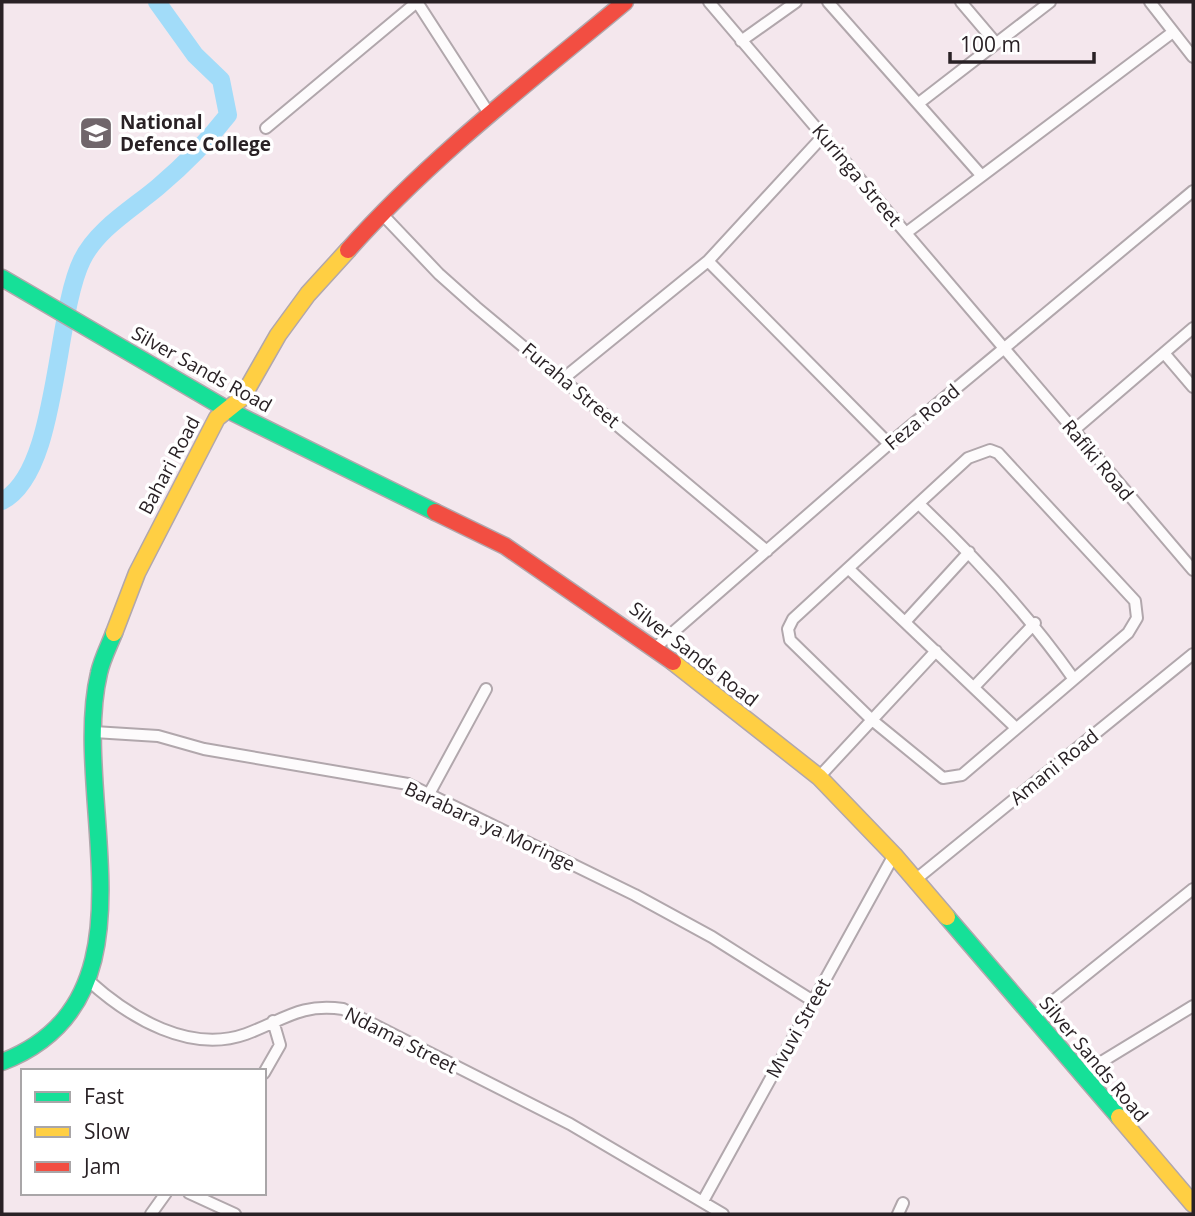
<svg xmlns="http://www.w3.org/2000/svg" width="1195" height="1216" font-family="'Open Sans',sans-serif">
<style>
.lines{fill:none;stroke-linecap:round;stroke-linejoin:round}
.river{stroke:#a2dcf9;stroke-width:18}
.street-casing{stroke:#b1a7ac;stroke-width:14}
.fast-casing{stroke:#b1a7ac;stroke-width:19}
.slow-casing{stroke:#b1a7ac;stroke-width:19}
.jam-casing{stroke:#b1a7ac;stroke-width:19}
.street{stroke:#fdfbfc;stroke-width:10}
.fast{stroke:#16e098;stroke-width:16}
.slow{stroke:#ffcf43;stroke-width:16}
.jam{stroke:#f24e42;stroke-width:16}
.labels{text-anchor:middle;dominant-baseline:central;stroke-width:7;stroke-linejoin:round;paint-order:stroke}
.poi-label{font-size:19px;font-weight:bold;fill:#292125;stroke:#fff;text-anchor:start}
.street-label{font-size:19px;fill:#292125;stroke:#fff}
</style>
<rect width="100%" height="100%" fill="#f4e7ed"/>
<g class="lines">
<!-- river -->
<path class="river" d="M 2,501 C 59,472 54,317 82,260 C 97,229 132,209 158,187 C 184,165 207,142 228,115 L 221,80 L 195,55 L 157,2"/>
<!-- street casing -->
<g class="street-casing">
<path id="street" d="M 417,2 L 490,115
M 709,2 L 1193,570
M 828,2 L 981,175
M 961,2 L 995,42
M 1150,2 L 1193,57
M 741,41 L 796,2
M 919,103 L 1050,2
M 266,128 L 417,2
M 381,213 L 439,274 L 476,307 L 767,551
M 906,233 L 1173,32
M 708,261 L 889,444
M 1164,353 L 1193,387
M 564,378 L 708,261 L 824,135
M 1073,431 L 1193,328
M 990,450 L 998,453 L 1135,601 L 1137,618 L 1128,633 L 962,775 L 943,778 L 872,720 L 790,640 L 788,629 L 793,619 L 968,458 Z
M 920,505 C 977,559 1028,614 1073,678
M 850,570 L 1016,728
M 905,622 L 969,552
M 655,648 L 889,444 L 1193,191
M 974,687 L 1035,623
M 94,732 L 158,736 L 204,749 L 408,784 L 635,895 L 712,937 L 813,1001
M 819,777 L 936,651
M 429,794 L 486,689
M 915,880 L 1193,654
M 89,981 C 130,1018 190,1054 246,1034 C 284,1020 300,1003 343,1009 L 570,1124 L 723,1214
M 1032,1018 L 1193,889
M 264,1073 L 280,1045 L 273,1021
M 1080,1075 L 1193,1006
M 189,1193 L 235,1214
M 703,1201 L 894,855
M 151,1214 L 166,1193
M 898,1214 L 903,1203"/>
</g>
<!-- fast casing -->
<g class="fast-casing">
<path id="fast" d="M 2,278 L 228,410 L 435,512
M 947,917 L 1119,1117
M 2,1062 C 165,999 69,799 99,673 C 102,659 109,646 114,633"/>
</g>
<!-- slow casing -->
<g class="slow-casing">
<path id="slow" d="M 114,633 L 137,573 L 217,418 L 242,398 L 278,335 L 308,294 L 348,250
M 673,662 L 819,777 L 894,855 L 947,917
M 1119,1117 L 1193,1204"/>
</g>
<!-- jam casing -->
<g class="jam-casing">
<path id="jam" d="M 348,250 C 430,158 530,81 625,2
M 435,512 L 505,546 L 673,662"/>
</g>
<!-- street -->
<use href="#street" class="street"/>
<!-- fast -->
<use href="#fast" class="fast"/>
<!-- slow -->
<use href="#slow" class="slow"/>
<!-- jam -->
<use href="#jam" class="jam"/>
</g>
<!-- icons -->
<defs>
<g id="school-square" transform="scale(1.75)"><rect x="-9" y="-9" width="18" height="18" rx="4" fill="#70666b" stroke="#fff"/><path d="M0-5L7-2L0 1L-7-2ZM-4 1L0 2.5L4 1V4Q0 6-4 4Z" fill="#fff"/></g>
</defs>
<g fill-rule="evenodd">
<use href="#school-square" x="96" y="133"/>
</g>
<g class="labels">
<!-- poi labels -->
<g class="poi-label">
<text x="120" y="122">National<tspan x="120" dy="22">Defence College</tspan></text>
</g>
<!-- street labels -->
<g class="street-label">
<text transform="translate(857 175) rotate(50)">Kuringa Street</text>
<text transform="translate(202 369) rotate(29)">Silver Sands Road</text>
<text transform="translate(571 385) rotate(40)">Furaha Street</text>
<text transform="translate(922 417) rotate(-40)">Feza Road</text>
<text transform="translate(1098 460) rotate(50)">Rafiki Road</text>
<text transform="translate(169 465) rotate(-62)">Bahari Road</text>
<text transform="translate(694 654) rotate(38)">Silver Sands Road</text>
<text transform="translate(1054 767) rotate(-39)">Amani Road</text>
<text transform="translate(490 826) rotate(25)">Barabara ya Moringe</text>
<text transform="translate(798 1028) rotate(-61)">Mvuvi Street</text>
<text transform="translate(401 1040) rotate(27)">Ndama Street</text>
<text transform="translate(1094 1059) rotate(50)">Silver Sands Road</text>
</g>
</g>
<!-- border -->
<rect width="1195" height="1216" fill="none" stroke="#292125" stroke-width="7"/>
<!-- legend -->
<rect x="21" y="1069" width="245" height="126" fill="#ffffff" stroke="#a9a6a8" stroke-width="2"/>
<rect x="35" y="1092" width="35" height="10" fill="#16e098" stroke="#a9a6a8" stroke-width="2"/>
<text x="84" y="1104" font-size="21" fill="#292125">Fast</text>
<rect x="35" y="1127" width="35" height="10" fill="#ffcf43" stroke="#a9a6a8" stroke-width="2"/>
<text x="84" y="1139" font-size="21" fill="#292125">Slow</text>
<rect x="35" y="1162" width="35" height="10" fill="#f24e42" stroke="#a9a6a8" stroke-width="2"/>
<text x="84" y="1174" font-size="21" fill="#292125">Jam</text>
<!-- scale -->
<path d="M950 52v10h144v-10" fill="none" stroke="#292125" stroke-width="3.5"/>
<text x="960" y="52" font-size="21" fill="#292125" stroke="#ffffff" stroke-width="5" paint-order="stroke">100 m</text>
</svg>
